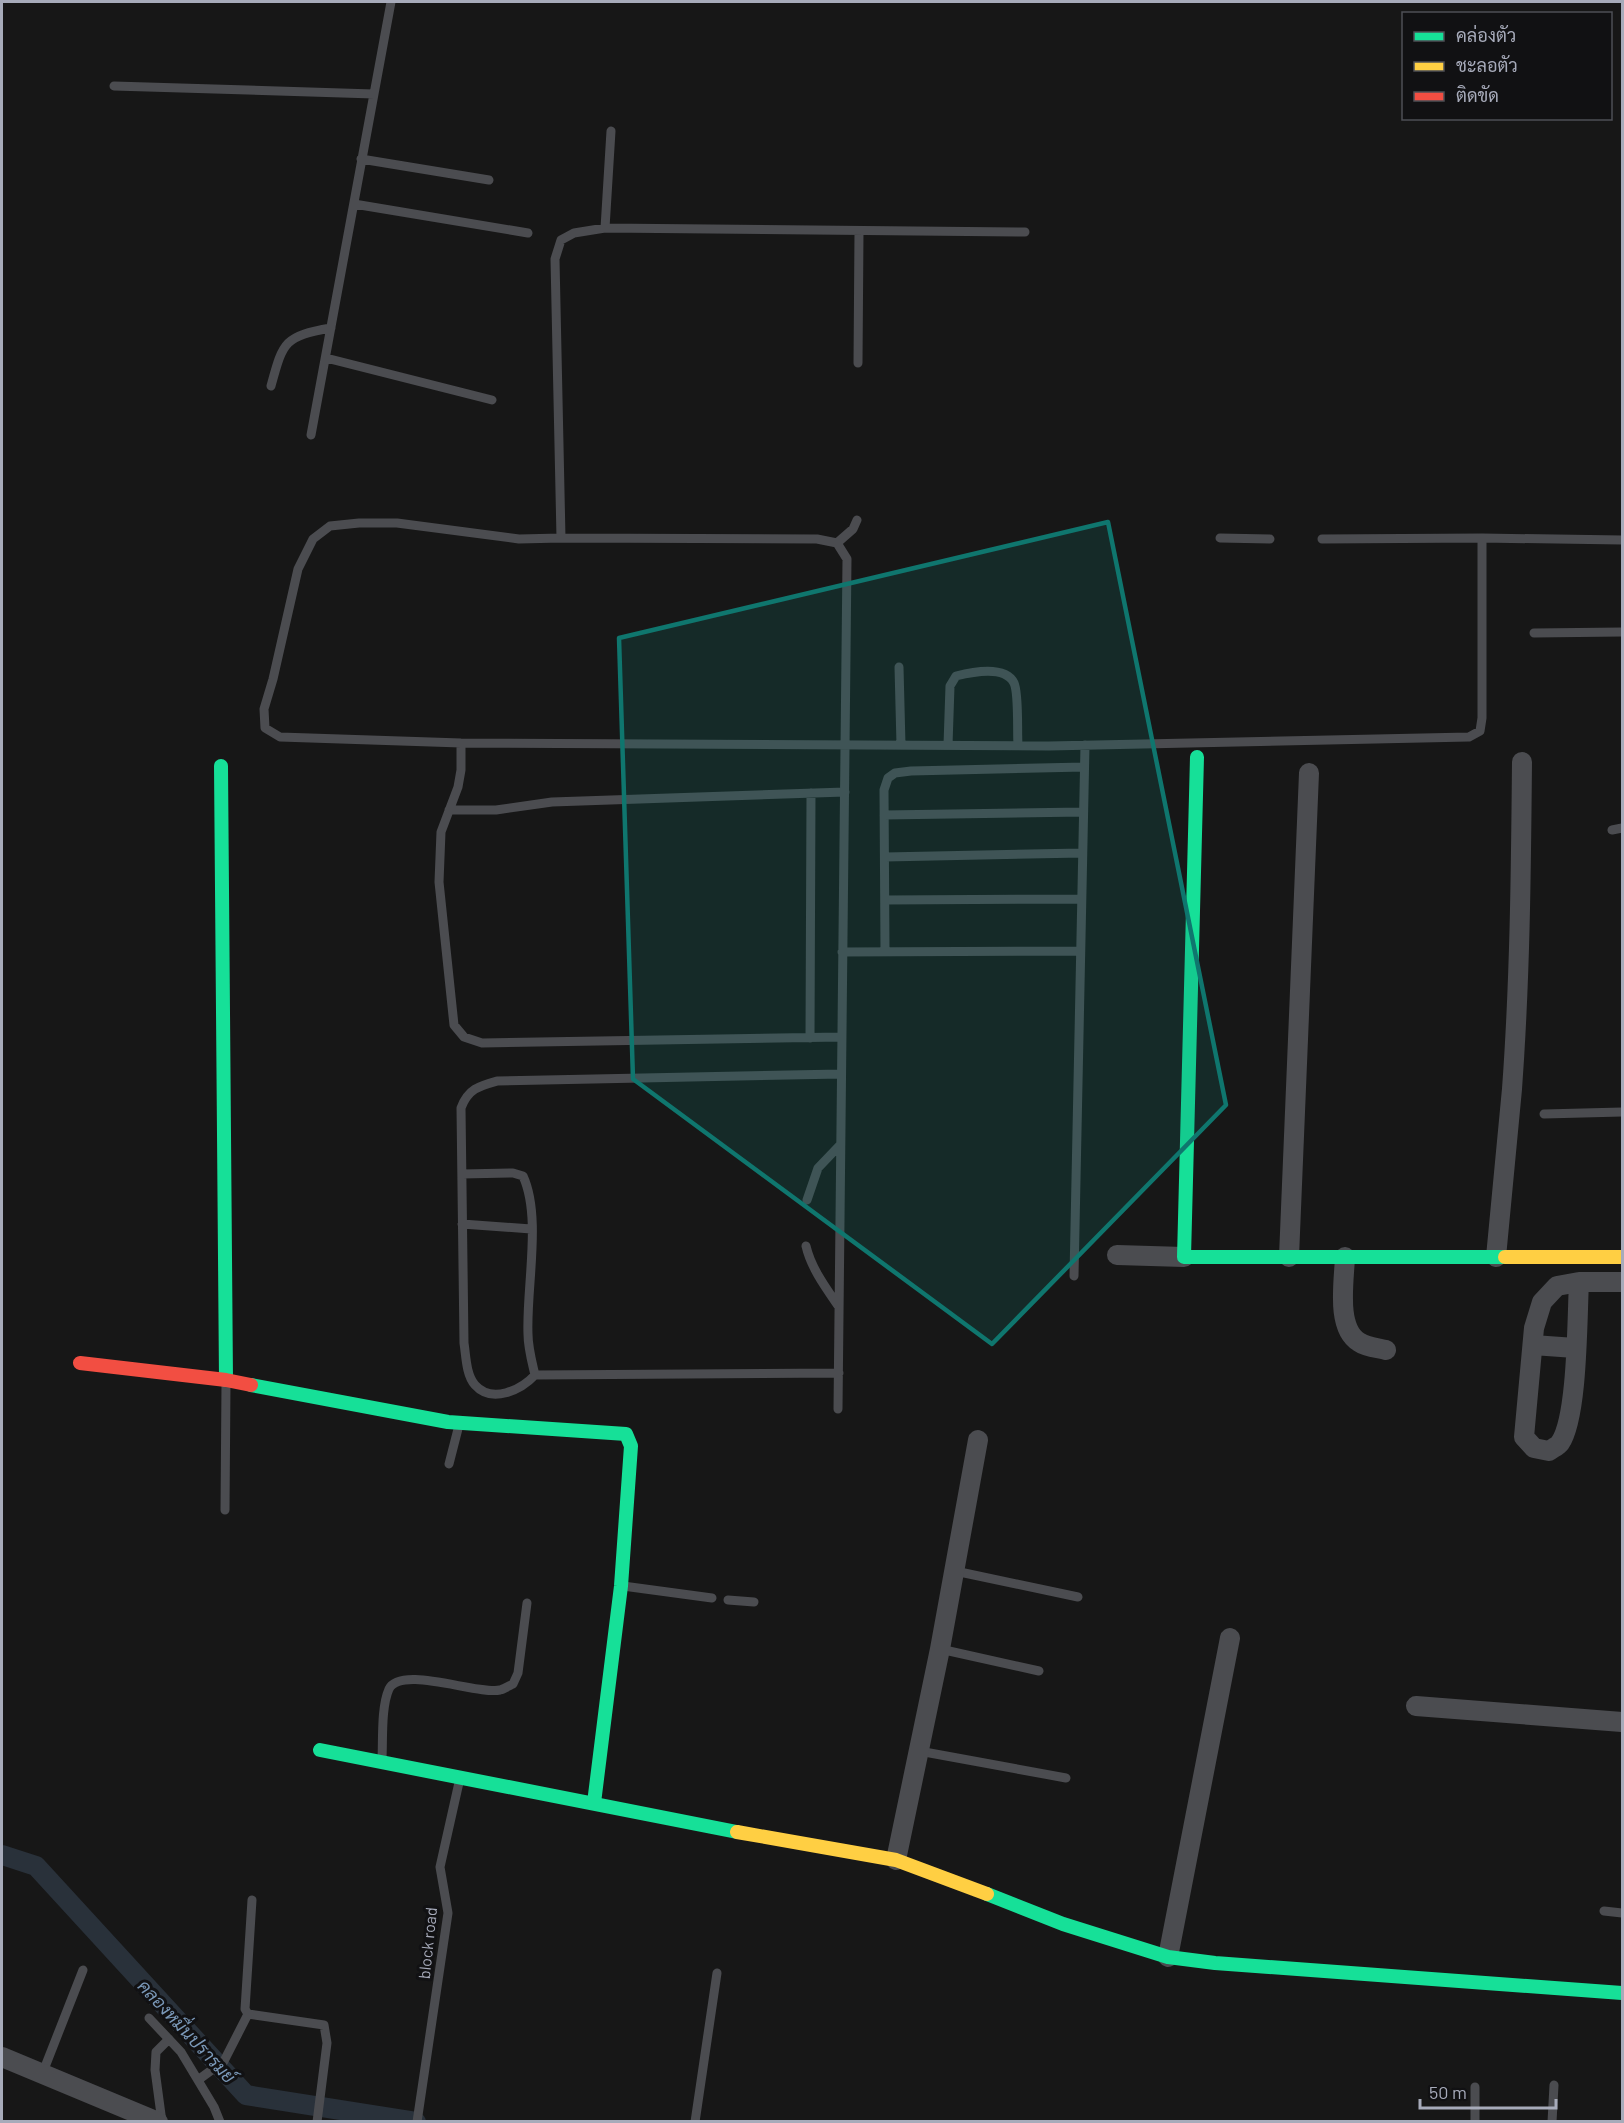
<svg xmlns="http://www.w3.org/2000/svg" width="1624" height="2123" font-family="Barlow,Sarabun,sans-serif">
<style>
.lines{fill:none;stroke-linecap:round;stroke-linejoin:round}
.canal{stroke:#29313a;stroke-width:20}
.lane{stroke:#4b4c50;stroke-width:9}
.street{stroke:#4b4c50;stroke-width:20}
.fast{stroke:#16e098;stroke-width:14}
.slow{stroke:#ffcf43;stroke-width:14}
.jam{stroke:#f24e42;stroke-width:14}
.marked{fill:#0f766e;fill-opacity:0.2;stroke:#0f766e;stroke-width:4.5;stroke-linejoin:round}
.labels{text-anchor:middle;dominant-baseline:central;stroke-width:6;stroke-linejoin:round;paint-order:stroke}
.street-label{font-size:16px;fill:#a7abba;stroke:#111113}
.water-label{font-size:18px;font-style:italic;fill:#7a98b8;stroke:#111113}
</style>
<rect width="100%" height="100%" fill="#171717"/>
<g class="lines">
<!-- canal -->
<path class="canal" d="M 2,1855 L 36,1866 L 246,2095 L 416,2122"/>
<!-- lane -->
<path class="lane" d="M 114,86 L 374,94
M 361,159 L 489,180
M 354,204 L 528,233
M 605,228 L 611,131
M 326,358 L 492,400
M 858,363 L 859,232
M 271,386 C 283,342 284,336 331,328
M 311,435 L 391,2
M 561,538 L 519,539 L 397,523 L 359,523 L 330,526 L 313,539 L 298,569 L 273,679 L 264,709 L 265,728 L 280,737 L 461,743 L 1049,746 L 1469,737 L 1480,731 L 1482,718 L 1482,538 L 1622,540
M 1220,538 L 1270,539
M 1322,539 L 1482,538
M 837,543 L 853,529 L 857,520
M 1534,633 L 1622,632
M 899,667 L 901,745
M 461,743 L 461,770 L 458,787 L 441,832 L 439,882 L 454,1025 L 464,1037 L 482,1043 L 841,1037
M 948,745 L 950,686 L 956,676 C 972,672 1005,665 1014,683 C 1019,693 1017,732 1018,745
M 449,810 L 496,810 L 552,802 L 845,792
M 884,815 L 1083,812
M 1612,830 L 1622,828
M 885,857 L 1082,853
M 885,900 L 1081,899
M 885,951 L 884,790 L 888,778 L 895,773 L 911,771 L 1084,767
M 842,952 L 1080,951
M 810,1038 L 811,793
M 1544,1114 L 1622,1112
M 462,1174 L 513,1173 L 523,1176 C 542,1217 526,1288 528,1334 C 528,1348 532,1362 535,1375
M 807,1200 L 818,1168 L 840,1145
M 462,1224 L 531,1229
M 806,1246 C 811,1268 826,1288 839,1307
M 1074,1276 L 1085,745
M 839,1373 L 535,1375 C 521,1390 492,1404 475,1385 C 466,1375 466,1356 464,1343 L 461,1108 C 468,1089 479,1086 497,1081 L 841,1074
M 838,1409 L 847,559 L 837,543 L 817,539 L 561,538 L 555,259 L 561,240 L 574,233 L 605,228 L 1025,232
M 449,1464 L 459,1425
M 225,1510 L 226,1384
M 955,1571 L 1078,1597
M 623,1586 L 712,1598
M 728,1600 L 754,1602
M 940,1649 L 1039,1671
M 919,1751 L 1066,1778
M 382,1758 C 383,1739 381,1707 389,1689 C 401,1665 477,1695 500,1690 C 504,1689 509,1686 513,1684 L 518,1673 L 527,1603
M 252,1900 L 245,2009 L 248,2014 L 324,2025 L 327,2043 L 317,2122
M 1604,1911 L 1622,1913
M 149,2018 L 181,2052 L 214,2107 L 220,2122
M 43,2072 L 83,1970
M 198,2080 L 224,2061 L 248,2014
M 162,2122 L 155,2070 L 156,2052 L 169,2039
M 417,2122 L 448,1913 L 440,1867 L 460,1778
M 695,2122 L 717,1973
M 1475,2122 L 1475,2087
M 1552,2122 L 1554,2085"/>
<!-- street -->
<path class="street" d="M 1117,1255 L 1184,1257
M 1289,1257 L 1309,773
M 1345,1257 C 1344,1282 1336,1328 1359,1342 C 1366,1347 1378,1348 1386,1350
M 1496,1257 C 1501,1201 1507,1145 1512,1089 C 1520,980 1521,871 1522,762
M 1579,1282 C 1577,1317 1578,1417 1560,1443 C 1558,1446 1553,1448 1549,1451 L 1534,1448 L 1524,1437 L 1534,1328 L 1542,1302 L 1557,1286 L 1579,1282 L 1622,1282
M 1533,1345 L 1575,1348
M 1416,1706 L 1622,1722
M 896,1860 L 940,1649 L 978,1440
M 1168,1957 L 1230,1638
M 2,2057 L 158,2122"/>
<!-- fast -->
<path class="fast" d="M 1197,757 L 1184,1257 L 1505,1257
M 221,766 L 226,1380
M 251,1385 L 448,1422 L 626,1434 L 631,1446 L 621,1586 L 594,1803
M 320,1750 L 737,1832
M 987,1894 L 1063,1924 L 1168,1957 L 1215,1963 L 1622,1993"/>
<!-- slow -->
<path class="slow" d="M 1505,1257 L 1622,1257
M 737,1832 L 896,1860 L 987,1894"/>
<!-- jam -->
<path class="jam" d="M 80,1363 L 226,1380 L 251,1385"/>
</g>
<!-- marked area -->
<path class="marked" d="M 1108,522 L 1226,1105 L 992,1344 L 633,1079 L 619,638 Z"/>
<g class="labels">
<!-- street labels -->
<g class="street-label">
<text transform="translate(427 1943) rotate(-84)">block road</text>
</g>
<!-- water labels -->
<g class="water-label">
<text transform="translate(187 2031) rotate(47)">คลองหมื่นปรารมย์</text>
</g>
</g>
<!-- border -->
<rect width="1624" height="2123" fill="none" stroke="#a7abba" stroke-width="6"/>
<!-- legend -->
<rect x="1402" y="12" width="210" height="108" fill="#111113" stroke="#4d4f56" stroke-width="1.5"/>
<rect x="1414" y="32" width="30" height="9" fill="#16e098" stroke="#4d4f56" stroke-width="1.5"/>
<text x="1456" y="42" font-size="18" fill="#a7abba">คล่องตัว</text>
<rect x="1414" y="62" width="30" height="9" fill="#ffcf43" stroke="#4d4f56" stroke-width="1.5"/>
<text x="1456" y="72" font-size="18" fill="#a7abba">ชะลอตัว</text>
<rect x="1414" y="92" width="30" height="9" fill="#f24e42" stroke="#4d4f56" stroke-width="1.5"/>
<text x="1456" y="102" font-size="18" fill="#a7abba">ติดขัด</text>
<!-- scale -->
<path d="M1420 2099v9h136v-9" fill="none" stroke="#a7abba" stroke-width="3"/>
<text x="1429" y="2099" font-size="18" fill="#a7abba" stroke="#111113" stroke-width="4.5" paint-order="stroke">50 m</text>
</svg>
